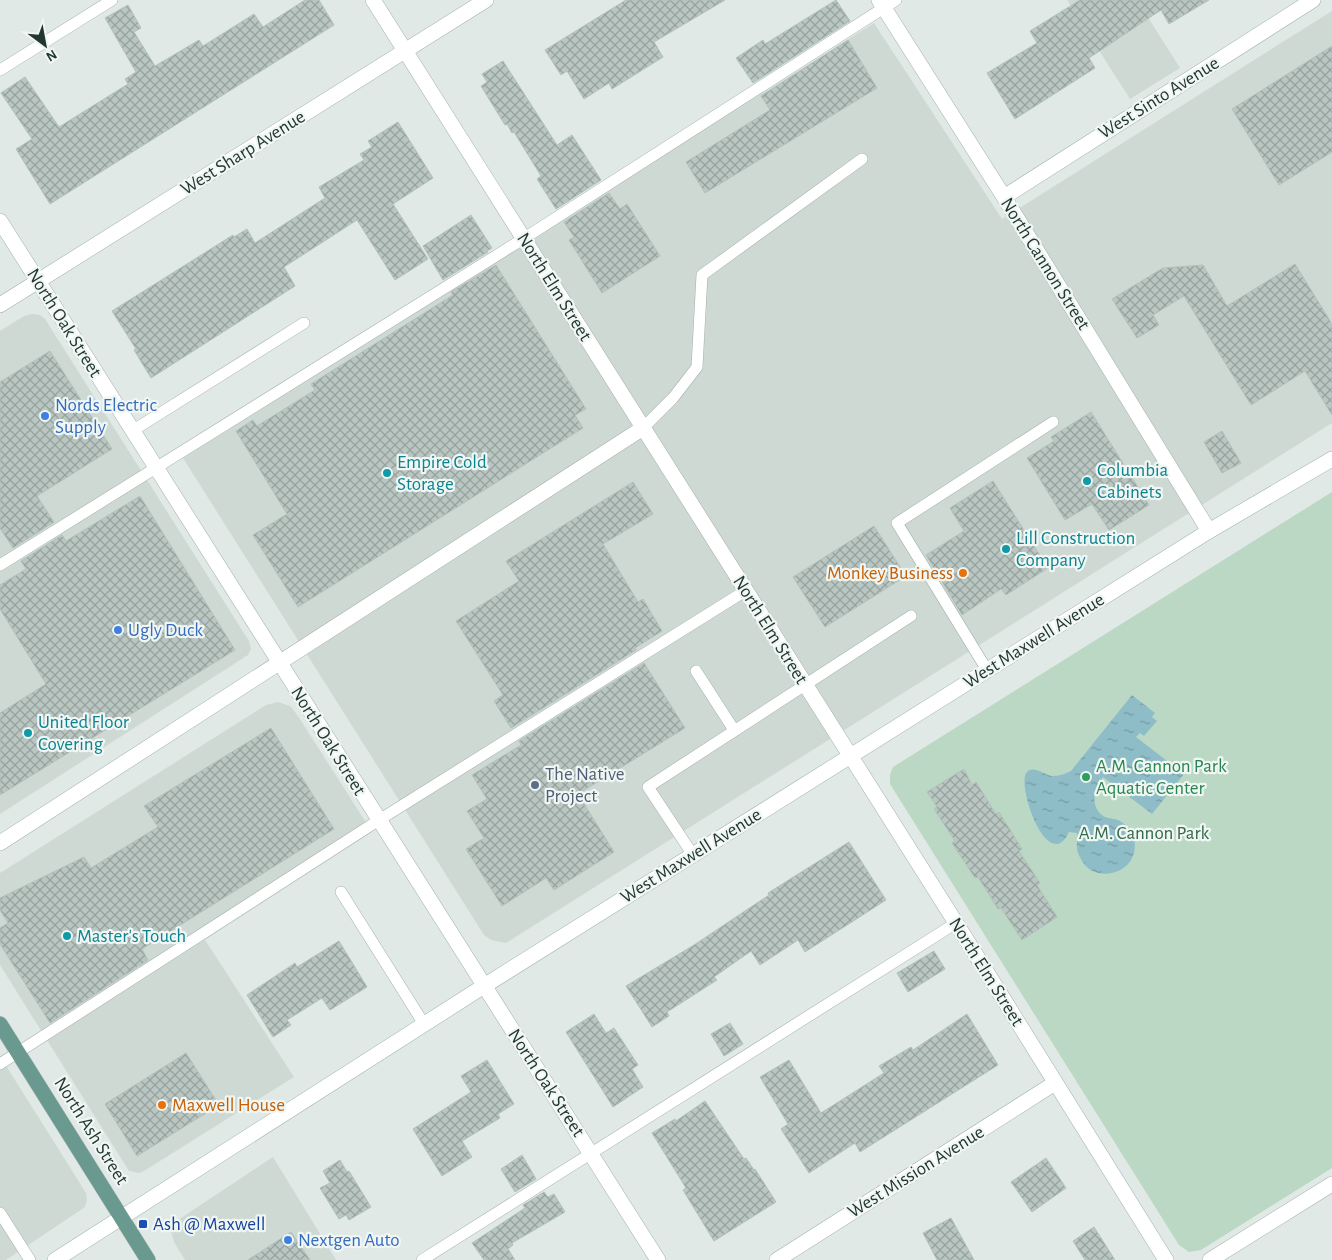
<svg xmlns="http://www.w3.org/2000/svg" width="1332" height="1260" font-family="'Alegreya Sans',sans-serif">
<style>
.built{fill:#ced9d4}
.green{fill:#bbd8c4}
.water{fill:url(#water-ripples)}
.building{fill:url(#building-cross-hatch);stroke:#b3c2bc}
.lines{fill:none;stroke-linecap:round;stroke-linejoin:round}
.lane-casing{stroke:#a4b0ac;stroke-width:12}
.street-casing{stroke:#a4b0ac;stroke-width:16}
.secondary-casing{stroke:#a1b3ad;stroke-width:16}
.primary-casing{stroke:#bdc3c2;stroke-width:16}
.lane{stroke:#fff;stroke-width:11}
.street{stroke:#fff;stroke-width:15}
.secondary{stroke:#fff;stroke-width:15}
.primary{stroke:#6a998f;stroke-width:15}
.shop-dot{fill:#3f7fe0;stroke:#f0f6f3;stroke-width:2}
.culture-dot{fill:#0f9aa8;stroke:#f0f6f3;stroke-width:2}
.food-dot{fill:#e8710a;stroke:#f0f6f3;stroke-width:2}
.leisure-dot{fill:#2e9e5b;stroke:#f0f6f3;stroke-width:2}
.service-dot{fill:#5c6f8a;stroke:#f0f6f3;stroke-width:2}
.transit-dot{fill:#1a4fb4;stroke:#f0f6f3;stroke-width:2}
.labels{text-anchor:middle;dominant-baseline:central;stroke-width:4.5;stroke-linejoin:round;paint-order:stroke}
.street-label{font-size:19px;fill:#233732;stroke:#f0f6f3}
.shop-label{font-size:19px;fill:#366cbe;stroke:#f0f6f3;text-anchor:start}
.culture-label{font-size:19px;fill:#0d838f;stroke:#f0f6f3;text-anchor:start}
.food-label{font-size:19px;fill:#c56008;stroke:#f0f6f3;text-anchor:end}
.leisure-label{font-size:19px;fill:#27864d;stroke:#f0f6f3;text-anchor:start}
.service-label{font-size:19px;fill:#4e5e75;stroke:#f0f6f3;text-anchor:start}
.park-label{font-size:19px;fill:#326949;stroke:#f0f6f3}
.transit-label{font-size:19px;fill:#164399;stroke:#f0f6f3;text-anchor:start}
</style>
<defs>
<pattern id="water-ripples" width="26" height="14" patternUnits="userSpaceOnUse" patternTransform="scale(1.25)"><rect width="26" height="14" fill="#8ebdc8"/><path d="M2 4q2-2 4 0t4 0M15 11q2-2 4 0t4 0" fill="none" stroke="#749aa3"/></pattern>
<pattern id="building-cross-hatch" width="8" height="8" patternUnits="userSpaceOnUse" patternTransform="scale(1.25)"><rect width="8" height="8" fill="#b9c6c1"/><path d="M0 0l8 8M0 8l8-8" fill="none" stroke="#96a29d"/></pattern>
</defs>
<rect width="100%" height="100%" fill="#e0e9e5"/>
<!-- built -->
<path class="built" d="M 1067,0 L 1137,0 L 1180,68 L 1130,99 Z
M 1332,11 L 1332,423 L 506,943 L 491,940 L 484,935 L 183,458 L 874,23 L 1002,219 Z
M 32,314 L 40,315 L 45,319 L 249,641 L 251,649 L 248,655 L 0,814 L 0,331 L 24,316 Z
M 278,702 L 290,706 L 298,716 L 372,832 L 205,940 L 294,1077 L 144,1171 L 139,1173 L 129,1171 L 0,965 L 0,873 L 266,705 Z
M 0,1056 L 86,1193 L 87,1200 L 85,1207 L 6,1260 L 0,1260 Z
M 273,1157 L 336,1260 L 185,1260 L 174,1242 L 171,1231 L 178,1220 Z"/>
<!-- green -->
<path class="green" d="M 1332,492 L 1332,1168 L 1201,1250 L 1189,1252 L 1179,1245 L 890,784 L 890,775 L 893,767 Z"/>
<!-- water -->
<path class="water" d="M 1132,695 L 1155,713 L 1152,717 L 1157,721 L 1144,736 L 1140,733 L 1136,737 L 1184,774 L 1152,814 L 1103,777 C 1095,789 1088,807 1105,817 C 1109,819 1115,818 1120,821 C 1134,829 1139,846 1131,860 C 1120,878 1090,879 1081,859 C 1079,856 1077,851 1077,848 C 1076,842 1079,840 1077,833 L 1069,832 C 1048,877 1015,783 1027,772 C 1034,765 1044,775 1052,776 C 1059,776 1065,774 1071,771 Z"/>
<!-- building -->
<path class="building" d="M 305,0 L 319,0 L 334,25 L 50,204 L 16,149 L 32,139 L 1,93 L 25,77 L 59,127 L 128,84 L 125,79 L 136,72 L 105,18 L 128,5 L 141,28 L 134,32 L 155,66 L 199,40 L 203,46 L 254,14 L 263,27 Z
M 626,0 L 725,0 L 654,42 L 663,57 L 612,89 L 609,83 L 584,99 L 567,71 L 561,75 L 545,50 Z
M 836,0 L 850,21 L 753,83 L 736,58 L 763,40 L 765,44 Z
M 1080,0 L 1209,0 L 1169,24 L 1161,10 L 1089,58 L 1095,68 L 1015,119 L 987,73 L 1037,43 L 1030,31 Z
M 848,40 L 877,88 L 705,193 L 686,162 L 770,110 L 761,96 Z
M 1332,46 L 1332,152 L 1279,185 L 1232,109 Z
M 503,61 L 557,145 L 572,135 L 601,180 L 556,209 L 537,179 L 541,176 L 514,132 L 512,133 L 507,124 L 505,125 L 481,86 L 487,82 L 482,74 Z
M 398,122 L 433,178 L 393,204 L 428,259 L 395,280 L 357,220 L 284,267 L 295,286 L 151,378 L 134,350 L 136,349 L 112,311 L 233,235 L 234,237 L 247,229 L 255,243 L 325,198 L 319,187 L 364,160 L 360,154 L 372,147 L 368,141 Z
M 609,193 L 620,209 L 627,204 L 660,256 L 602,293 L 569,240 L 574,237 L 564,222 Z
M 471,215 L 492,248 L 487,251 L 488,252 L 443,280 L 423,246 Z
M 1295,264 L 1332,324 L 1332,415 L 1305,371 L 1251,405 L 1184,296 L 1153,315 L 1159,325 L 1137,338 L 1112,299 L 1163,268 L 1203,265 L 1227,306 Z
M 496,265 L 586,409 L 575,415 L 583,428 L 298,607 L 253,535 L 287,514 L 236,431 L 253,420 L 257,426 L 315,390 L 311,384 L 453,295 L 451,292 Z
M 50,351 L 112,449 L 37,496 L 54,522 L 13,548 L 0,528 L 0,382 Z
M 1091,412 L 1149,505 L 1109,530 L 1092,504 L 1065,520 L 1027,458 L 1054,441 L 1051,437 Z
M 1222,431 L 1241,463 L 1222,473 L 1204,442 Z
M 993,481 L 1048,568 L 1006,595 L 1001,589 L 962,615 L 926,555 L 964,531 L 950,508 Z
M 633,482 L 653,514 L 603,544 L 638,602 L 643,599 L 662,631 L 635,648 L 636,650 L 511,728 L 494,701 L 503,695 L 456,621 L 519,581 L 506,561 Z
M 140,496 L 235,650 L 0,795 L 0,713 L 46,684 L 0,609 L 0,585 L 26,569 L 21,561 L 62,535 L 66,541 Z
M 874,526 L 906,576 L 825,627 L 793,577 Z
M 644,663 L 685,728 L 578,794 L 614,852 L 554,890 L 546,878 L 502,906 L 466,849 L 484,838 L 467,811 L 487,799 L 472,775 L 521,745 L 519,741 Z
M 271,728 L 334,829 L 142,949 L 148,960 L 50,1023 L 0,944 L 0,928 L 8,923 L 0,910 L 0,898 L 84,857 L 91,868 L 158,827 L 144,806 Z
M 964,769 L 972,785 L 976,782 L 996,814 L 999,812 L 1022,849 L 1019,851 L 1040,883 L 1037,885 L 1057,917 L 1022,940 L 1001,908 L 998,909 L 978,877 L 975,878 L 952,843 L 955,841 L 934,809 L 937,807 L 927,792 Z
M 849,842 L 886,900 L 805,952 L 798,940 L 760,965 L 751,951 L 714,977 L 717,980 L 667,1012 L 669,1016 L 652,1027 L 626,986 L 694,945 L 769,895 L 768,893 Z
M 339,941 L 367,987 L 330,1010 L 322,998 L 287,1020 L 291,1025 L 273,1037 L 247,995 L 295,963 L 297,967 Z
M 934,951 L 945,969 L 908,992 L 897,973 Z
M 594,1014 L 606,1033 L 614,1028 L 638,1065 L 632,1069 L 643,1087 L 613,1107 L 566,1032 Z
M 967,1014 L 998,1065 L 860,1152 L 855,1143 L 809,1173 L 781,1129 L 788,1124 L 760,1077 L 789,1060 L 821,1113 L 884,1073 L 879,1066 L 911,1047 L 913,1050 Z
M 730,1023 L 743,1044 L 724,1056 L 711,1034 Z
M 186,1053 L 219,1105 L 137,1156 L 105,1104 Z
M 487,1060 L 514,1104 L 498,1114 L 500,1118 L 462,1141 L 472,1157 L 442,1176 L 413,1129 L 471,1092 L 461,1076 Z
M 705,1101 L 744,1159 L 746,1158 L 754,1170 L 755,1169 L 776,1202 L 714,1241 L 683,1190 L 686,1188 L 652,1133 L 675,1119 L 676,1121 Z
M 522,1155 L 536,1179 L 515,1192 L 501,1169 Z
M 1046,1158 L 1066,1188 L 1032,1212 L 1011,1182 Z
M 340,1160 L 347,1172 L 349,1171 L 371,1207 L 349,1220 L 346,1215 L 339,1219 L 320,1188 L 330,1183 L 323,1171 Z
M 544,1192 L 548,1197 L 554,1194 L 565,1212 L 512,1243 L 513,1245 L 508,1249 L 515,1260 L 484,1260 L 472,1243 L 525,1208 L 523,1205 Z
M 951,1218 L 974,1260 L 937,1260 L 923,1233 Z
M 1094,1227 L 1115,1260 L 1085,1260 L 1073,1241 Z
M 291,1232 L 310,1260 L 248,1260 Z"/>
<g class="lines">
<!-- lane casing -->
<g class="lane-casing">
<path id="lane" d="M 0,70 L 112,0
M 643,428 L 673,398 L 697,367 L 702,275 L 862,159
M 132,431 L 304,323
M 0,565 L 523,239 L 896,0
M 987,670 L 897,523 L 1053,422
M 696,671 L 734,730
M 693,855 L 648,787 L 911,616
M 341,892 L 424,1024
M 0,1064 L 379,820 L 745,591
M 0,1213 L 30,1260
M 422,1260 L 956,923"/>
</g>
<!-- street casing -->
<g class="street-casing">
<path id="street" d="M 373,0 L 956,923 L 1166,1260
M 879,0 L 1004,197 L 1209,531
M 1004,197 L 1313,0
M 0,221 L 658,1260
M 0,305 L 486,0
M 0,843 L 643,428
M 777,1260 L 1055,1083
M 1210,1260 L 1332,1184"/>
</g>
<!-- secondary casing -->
<g class="secondary-casing">
<path id="secondary" d="M 55,1260 L 484,986 L 1209,531 L 1332,459"/>
</g>
<!-- primary casing -->
<g class="primary-casing">
<path id="primary" d="M 0,1024 L 148,1260"/>
</g>
<!-- lane -->
<use href="#lane" class="lane"/>
<!-- street -->
<use href="#street" class="street"/>
<!-- secondary -->
<use href="#secondary" class="secondary"/>
<!-- primary -->
<use href="#primary" class="primary"/>
</g>
<!-- markers -->
<g class="shop-dot">
<circle cx="45" cy="416" r="5"/>
<circle cx="118" cy="630" r="5"/>
<circle cx="288" cy="1240" r="5"/>
</g>
<g class="culture-dot">
<circle cx="387" cy="473" r="5"/>
<circle cx="1087" cy="481" r="5"/>
<circle cx="1006" cy="549" r="5"/>
<circle cx="28" cy="733" r="5"/>
<circle cx="67" cy="936" r="5"/>
</g>
<g class="food-dot">
<circle cx="963" cy="573" r="5"/>
<circle cx="162" cy="1105" r="5"/>
</g>
<circle class="leisure-dot" cx="1086" cy="777" r="5"/>
<circle class="service-dot" cx="535" cy="785" r="5"/>
<rect class="transit-dot" x="138" y="1219" width="10" height="10" rx="2.5"/>
<g class="labels">
<!-- street labels -->
<g class="street-label">
<text transform="translate(1159 98) rotate(-32)">West Sinto Avenue</text>
<text transform="translate(243 153) rotate(-32)">West Sharp Avenue</text>
<text transform="translate(1045 264) rotate(58)">North Cannon Street</text>
<text transform="translate(554 287) rotate(58)">North Elm Street</text>
<text transform="translate(64 323) rotate(58)">North Oak Street</text>
<text transform="translate(770 630) rotate(58)">North Elm Street</text>
<text transform="translate(1034 641) rotate(-32)">West Maxwell Avenue</text>
<text transform="translate(328 741) rotate(58)">North Oak Street</text>
<text transform="translate(691 856) rotate(-32)">West Maxwell Avenue</text>
<text transform="translate(986 972) rotate(58)">North Elm Street</text>
<text transform="translate(546 1083) rotate(57)">North Oak Street</text>
<text transform="translate(91 1131) rotate(58)">North Ash Street</text>
<text transform="translate(916 1172) rotate(-32)">West Mission Avenue</text>
</g>
<!-- shop labels -->
<g class="shop-label">
<text x="55" y="405">Nords Electric<tspan x="55" dy="22">Supply</tspan></text>
<text x="128" y="630">Ugly Duck</text>
<text x="298" y="1240">Nextgen Auto</text>
</g>
<!-- culture labels -->
<g class="culture-label">
<text x="397" y="462">Empire Cold<tspan x="397" dy="22">Storage</tspan></text>
<text x="1097" y="470">Columbia<tspan x="1097" dy="22">Cabinets</tspan></text>
<text x="1016" y="538">Lill Construction<tspan x="1016" dy="22">Company</tspan></text>
<text x="38" y="722">United Floor<tspan x="38" dy="22">Covering</tspan></text>
<text x="77" y="936">Master's Touch</text>
</g>
<!-- food labels -->
<g class="food-label">
<text x="953" y="573">Monkey Business</text>
<text x="172" y="1105" text-anchor="start">Maxwell House</text>
</g>
<!-- leisure labels -->
<g class="leisure-label">
<text x="1096" y="766">A.M. Cannon Park<tspan x="1096" dy="22">Aquatic Center</tspan></text>
</g>
<!-- service labels -->
<g class="service-label">
<text x="545" y="774">The Native<tspan x="545" dy="22">Project</tspan></text>
</g>
<!-- park labels -->
<g class="park-label">
<text x="1144" y="833">A.M. Cannon Park</text>
</g>
<!-- transit labels -->
<g class="transit-label">
<text x="153" y="1224">Ash @ Maxwell</text>
</g>
</g>
<!-- north arrow -->
<g transform="translate(45 45) rotate(148)" stroke="#f0f6f3" stroke-width="4" paint-order="stroke">
<path d="M0-4L9 19L0 12L-9 19Z" fill="#233732"/>
<text y="-8" font-size="14" font-weight="bold" text-anchor="middle" fill="#233732">N</text>
</g>
</svg>
